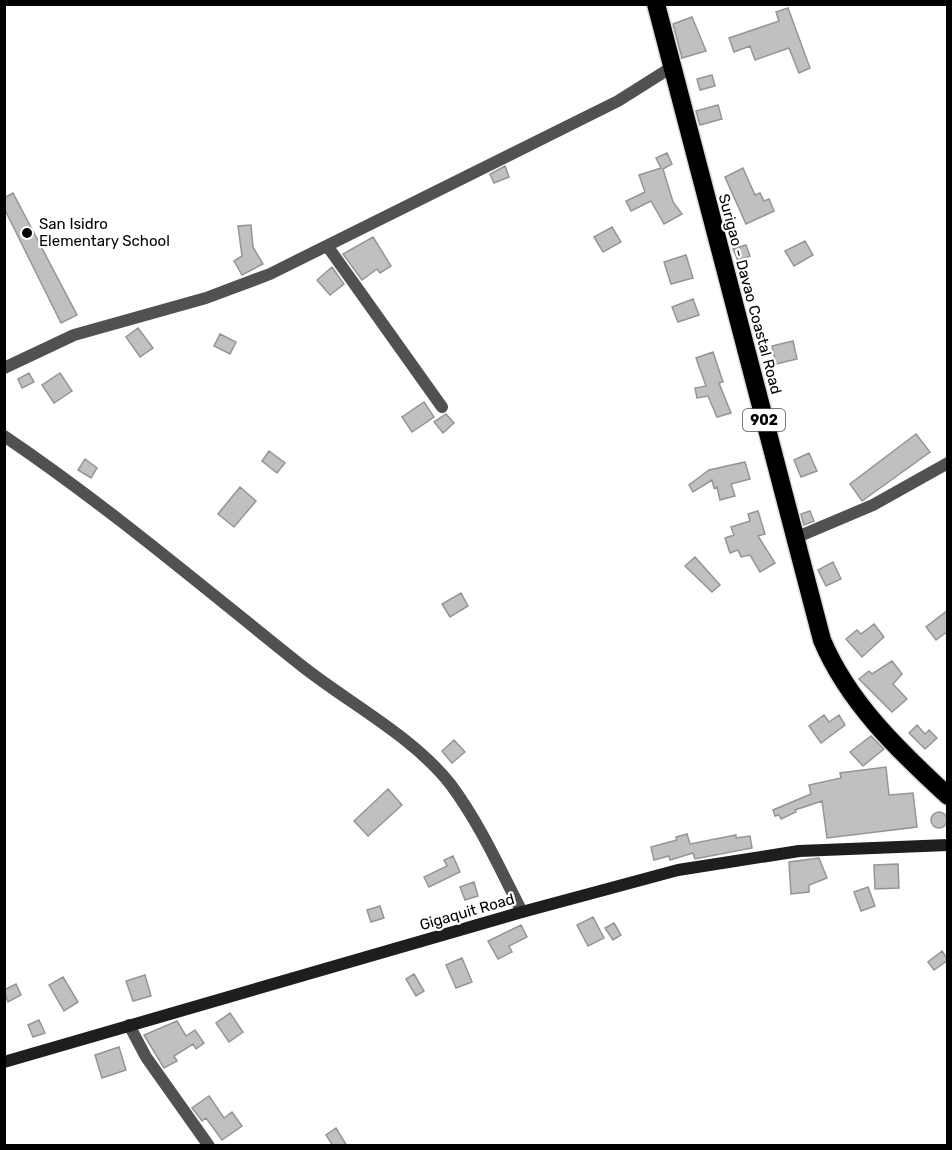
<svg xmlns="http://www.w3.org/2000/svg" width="952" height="1150" font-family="Rubik,sans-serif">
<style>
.building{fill:#c0c0c0;stroke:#959595;stroke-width:1.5}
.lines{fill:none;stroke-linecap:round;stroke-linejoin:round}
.highway-casing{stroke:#dbdbdb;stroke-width:21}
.street{stroke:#515151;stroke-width:12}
.secondary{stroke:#1e1e1e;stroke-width:12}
.highway{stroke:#000;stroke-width:18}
.poi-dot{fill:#000;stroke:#fff;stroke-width:2}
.labels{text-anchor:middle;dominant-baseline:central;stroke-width:4.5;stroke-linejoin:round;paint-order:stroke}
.shield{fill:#fff;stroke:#4c4c4c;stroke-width:1.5}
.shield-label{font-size:14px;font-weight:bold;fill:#000}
.poi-label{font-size:15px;fill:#000;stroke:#fff;text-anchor:start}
.street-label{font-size:15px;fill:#000;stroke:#fff}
</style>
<rect width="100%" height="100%" fill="#fff"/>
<!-- building -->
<path class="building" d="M 788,8 L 810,68 L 799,73 L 789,48 L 755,60 L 750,46 L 734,52 L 729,38 L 779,21 L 776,12 Z
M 692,17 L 706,51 L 682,58 L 673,24 Z
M 712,75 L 715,86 L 700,90 L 697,79 Z
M 718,105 L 722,119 L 700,125 L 696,111 Z
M 667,153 L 672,164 L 663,169 L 673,202 L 682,214 L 664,224 L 651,201 L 631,211 L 626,201 L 645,192 L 639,175 L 661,168 L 656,158 Z
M 505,166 L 509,177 L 494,183 L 490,174 Z
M 743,168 L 755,195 L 760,193 L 764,201 L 769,199 L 774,211 L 746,224 L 725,177 Z
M 13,193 L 77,315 L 61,323 L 4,208 L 4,198 Z
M 251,225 L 253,247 L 263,264 L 242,275 L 234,261 L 242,256 L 238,226 Z
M 612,227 L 621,242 L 603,252 L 594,237 Z
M 373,237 L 391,266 L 380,273 L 377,269 L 362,280 L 343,254 Z
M 805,241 L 813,255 L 794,266 L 785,251 Z
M 746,245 L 750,256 L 738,261 L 733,249 Z
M 686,255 L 693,278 L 671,284 L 664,262 Z
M 332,267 L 344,284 L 330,295 L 317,280 Z
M 693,299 L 699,315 L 678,322 L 672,307 Z
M 138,328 L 153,348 L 140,357 L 126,337 Z
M 220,334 L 236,342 L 230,354 L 214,346 Z
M 793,341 L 797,359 L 776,364 L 772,346 Z
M 713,352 L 723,382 L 719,383 L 731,413 L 717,417 L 708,396 L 697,398 L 695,388 L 706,386 L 696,358 Z
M 29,373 L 34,382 L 22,388 L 18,379 Z
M 60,373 L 72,391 L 54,403 L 42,385 Z
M 424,402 L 434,417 L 412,432 L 402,417 Z
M 446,414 L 454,423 L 443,433 L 434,422 Z
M 916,434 L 930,452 L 862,501 L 850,484 Z
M 269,451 L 285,463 L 277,473 L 262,461 Z
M 809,453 L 817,471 L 801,477 L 794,460 Z
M 85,459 L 97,468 L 91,478 L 78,470 Z
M 745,462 L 750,479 L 731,484 L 735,496 L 720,500 L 717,487 L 714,488 L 712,480 L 693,492 L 689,485 L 709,470 Z
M 240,487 L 256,501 L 234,527 L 218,514 Z
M 758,511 L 765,534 L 758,536 L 775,563 L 760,572 L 750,555 L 741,557 L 738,550 L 730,553 L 725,538 L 734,535 L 731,527 L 750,521 L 748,514 Z
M 810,511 L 814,521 L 804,525 L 801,514 Z
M 695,557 L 720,585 L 712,592 L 685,566 Z
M 833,562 L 841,579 L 826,586 L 818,570 Z
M 461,593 L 468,606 L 450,617 L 442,604 Z
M 948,610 L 948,631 L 936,640 L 926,627 Z
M 874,624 L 884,637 L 862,657 L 846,639 L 857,630 L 861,634 Z
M 892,661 L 902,674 L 893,684 L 907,699 L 892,712 L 859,679 L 869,671 L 872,674 Z
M 824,715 L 829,722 L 839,715 L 845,725 L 821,743 L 809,726 Z
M 917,725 L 925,734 L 929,730 L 937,738 L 925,749 L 909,733 Z
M 871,736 L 884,749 L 863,766 L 850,752 Z
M 454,740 L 465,752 L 452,763 L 442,751 Z
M 886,767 L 889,795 L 913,793 L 917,827 L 827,838 L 822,801 L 795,810 L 796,812 L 781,819 L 779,815 L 775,816 L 773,810 L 811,794 L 809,785 L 841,778 L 840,773 Z
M 388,789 L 402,805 L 368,836 L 354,821 Z
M931 820a8 8 0 1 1 16 0a8 8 0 1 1-16 0Z
M 687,834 L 690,844 L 736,835 L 736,838 L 750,836 L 752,848 L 695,859 L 693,853 L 670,860 L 669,856 L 654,860 L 651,847 L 677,840 L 676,837 Z
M 453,856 L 460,872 L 429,887 L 424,877 L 447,866 L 444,860 Z
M 819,858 L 827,878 L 809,885 L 809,892 L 791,894 L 789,862 Z
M 898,864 L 899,888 L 875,889 L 874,865 Z
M 474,882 L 478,896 L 465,900 L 460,887 Z
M 868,887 L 875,906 L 861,911 L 854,892 Z
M 380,906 L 384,918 L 371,922 L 367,910 Z
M 593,917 L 604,938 L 588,946 L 577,925 Z
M 614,923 L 621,935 L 613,940 L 605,928 Z
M 521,925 L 527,937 L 509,946 L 512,952 L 498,959 L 488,941 Z
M 942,951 L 948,960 L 934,970 L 928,962 Z
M 462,958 L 472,982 L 456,988 L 446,965 Z
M 414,974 L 424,991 L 416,996 L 406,979 Z
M 145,975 L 151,996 L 133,1001 L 126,981 Z
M 63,977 L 78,1002 L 64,1011 L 49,985 Z
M 16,984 L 21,995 L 8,1002 L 4,990 Z
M 230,1013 L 243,1032 L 229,1042 L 216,1023 Z
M 39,1020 L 45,1033 L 33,1037 L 28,1025 Z
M 177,1021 L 186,1036 L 195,1030 L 204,1043 L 196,1049 L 193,1044 L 174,1056 L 177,1061 L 164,1068 L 144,1035 Z
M 119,1047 L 126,1070 L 102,1078 L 95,1055 Z
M 209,1096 L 224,1118 L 232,1112 L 242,1126 L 222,1140 L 206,1118 L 202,1121 L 192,1108 Z
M 336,1128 L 347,1146 L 333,1146 L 326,1135 Z"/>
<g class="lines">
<!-- highway casing -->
<g class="highway-casing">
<path id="highway" d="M 656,4 L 822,640 C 848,702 898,750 948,796"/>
</g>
<!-- street -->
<path class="street" d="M 328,247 L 442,407
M 4,368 L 74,335 L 206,298 L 270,274 L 618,101 L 672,67
M 4,436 C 109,507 204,588 302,666 C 350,704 414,737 451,785 C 480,824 500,869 522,912
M 795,538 L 873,505 L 948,463
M 129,1025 L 146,1057 L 209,1146"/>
<!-- secondary -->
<path class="secondary" d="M 4,1062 L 522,912 L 678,870 L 799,851 L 948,845"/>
<!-- highway -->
<use href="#highway" class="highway"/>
</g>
<!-- markers -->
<circle class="poi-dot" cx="27" cy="233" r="6"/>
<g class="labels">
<!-- shield labels -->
<rect class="shield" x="743" y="409" width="42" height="22" rx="4.5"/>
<g class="shield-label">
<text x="764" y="420">902</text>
</g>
<!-- poi labels -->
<g class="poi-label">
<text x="39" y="224">San Isidro<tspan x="39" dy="17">Elementary School</tspan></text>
</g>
<!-- street labels -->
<g class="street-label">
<text transform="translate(750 294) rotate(75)">Surigao - Davao Coastal Road</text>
<text transform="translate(467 912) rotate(-16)">Gigaquit Road</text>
</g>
</g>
<!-- border -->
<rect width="952" height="1150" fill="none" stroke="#000000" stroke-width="12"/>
</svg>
